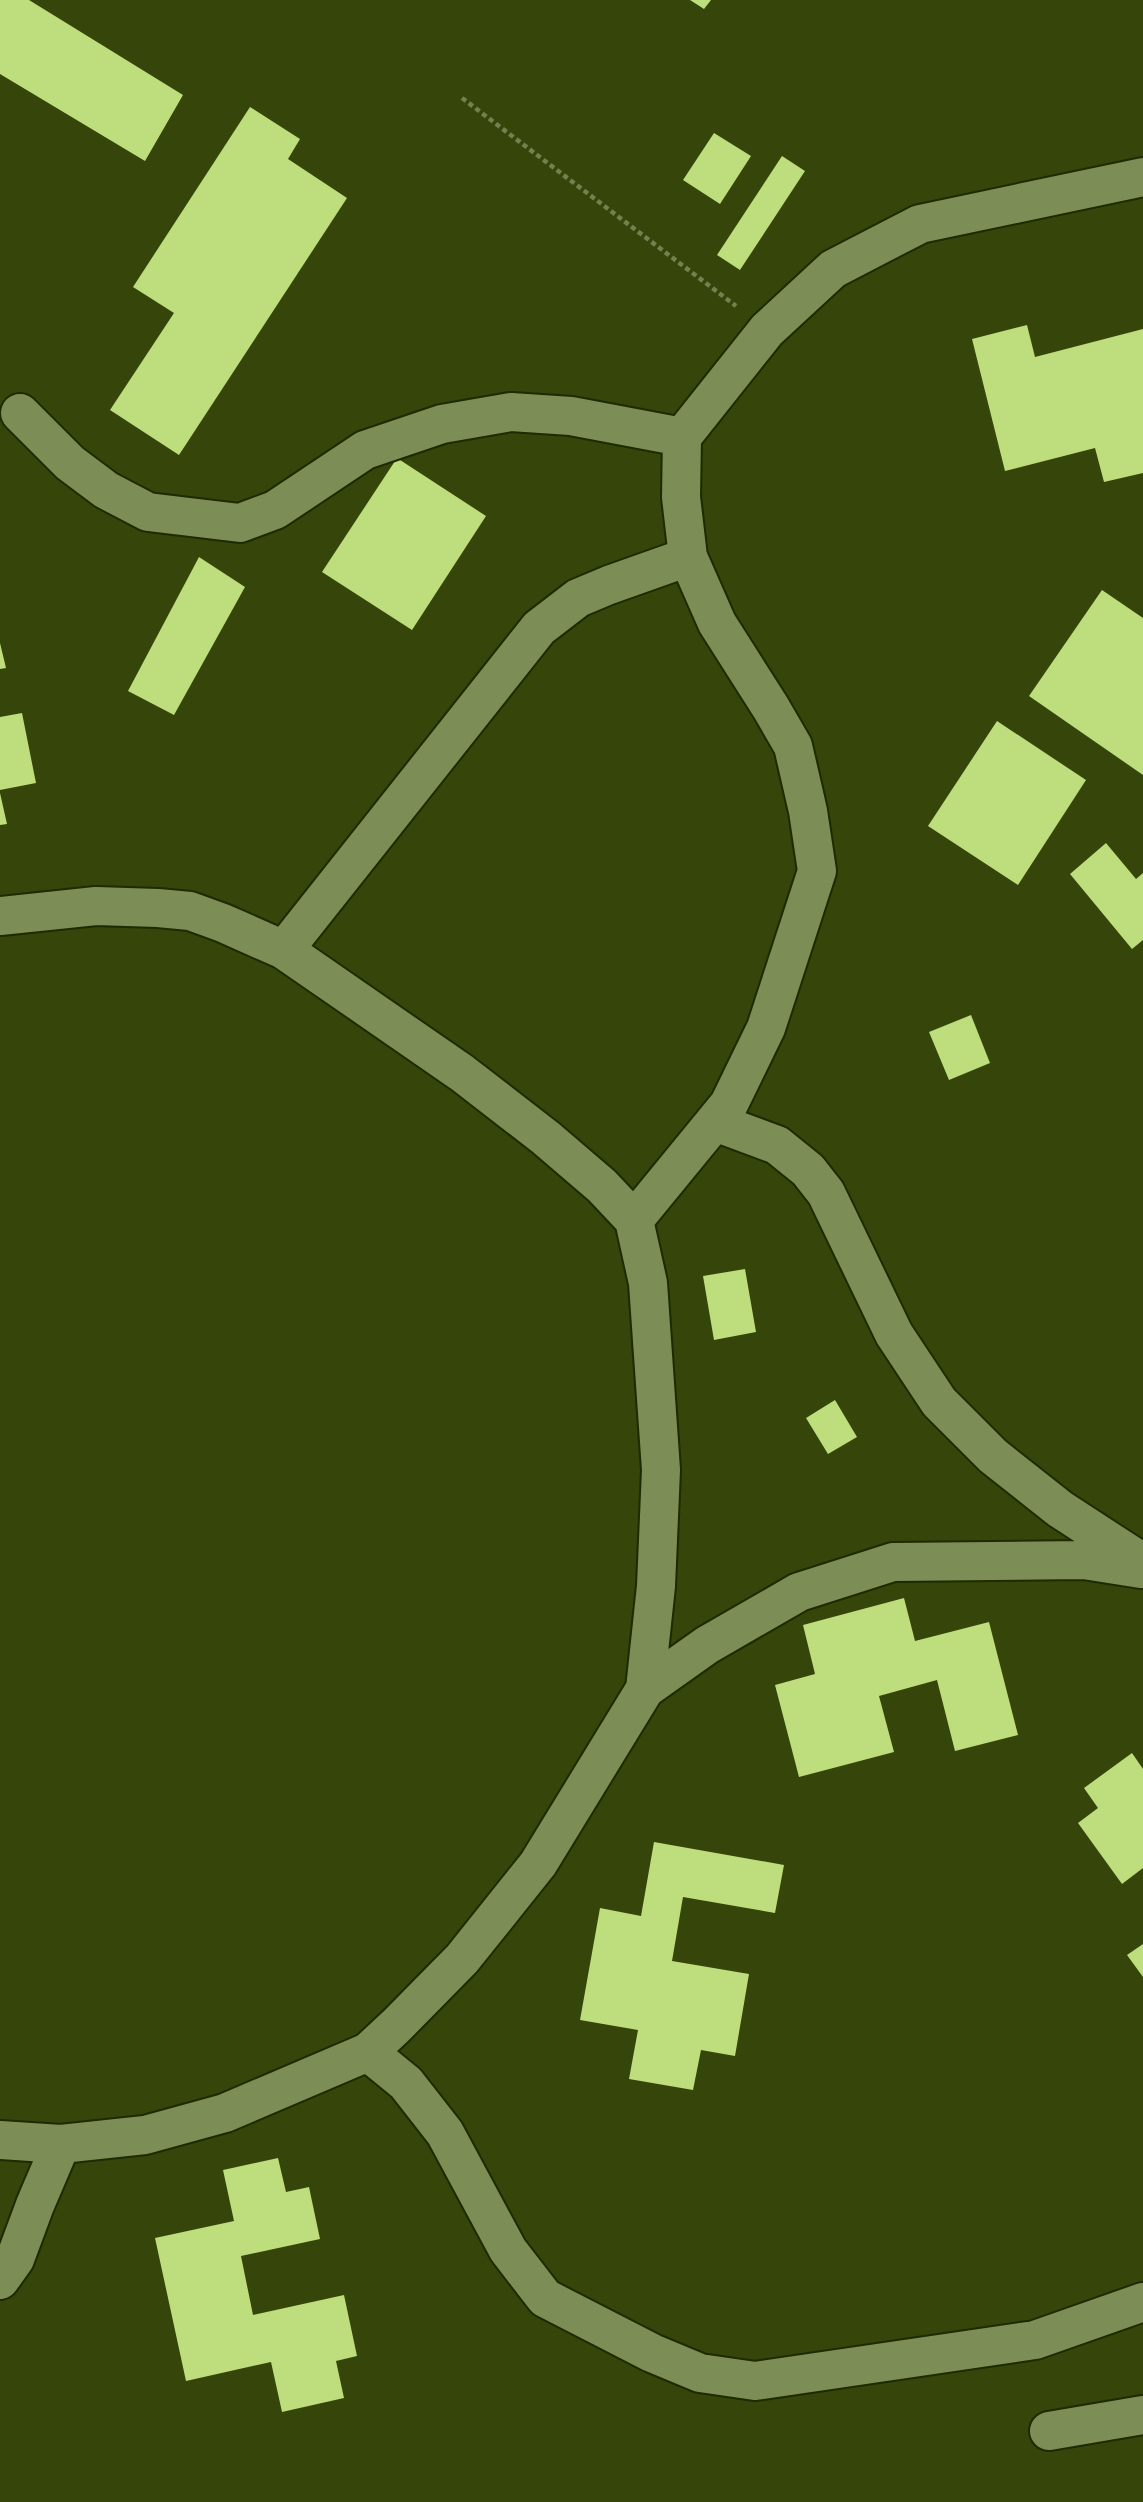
<svg xmlns="http://www.w3.org/2000/svg" width="1143" height="2502" font-family="Rubik,sans-serif">
<style>
.building{fill:#bedd7c}
.lines{fill:none;stroke-linecap:round;stroke-linejoin:round}
.street-casing{stroke:#1f2a00;stroke-width:42}
.path{stroke:#73804f;stroke-width:4.5;stroke-dasharray:5 3.5;stroke-linecap:butt}
.street{stroke:#7c8e56;stroke-width:38}
</style>
<rect width="100%" height="100%" fill="#36450a"/>
<!-- building -->
<path class="building" d="M 0,0 L 29,0 L 183,95 L 145,161 L 0,74 Z
M 690,0 L 711,0 L 704,9 Z
M 250,107 L 300,139 L 288,159 L 347,198 L 179,455 L 110,410 L 174,313 L 133,287 Z
M 714,133 L 751,156 L 720,204 L 683,180 Z
M 782,156 L 805,171 L 740,270 L 717,255 Z
M 1027,325 L 1035,357 L 1143,329 L 1143,473 L 1104,482 L 1095,448 L 1005,471 L 972,339 Z
M 397,458 L 486,516 L 412,630 L 322,572 Z
M 199,557 L 245,587 L 174,715 L 128,691 Z
M 1102,590 L 1143,618 L 1143,775 L 1029,696 Z
M 0,643 L 6,668 L 0,669 Z
M 22,713 L 36,783 L 0,790 L 0,717 Z
M 997,721 L 1086,780 L 1018,885 L 928,826 Z
M 0,793 L 7,824 L 0,825 Z
M 1106,843 L 1136,879 L 1143,873 L 1143,940 L 1132,949 L 1070,874 Z
M 971,1015 L 990,1063 L 949,1080 L 929,1032 Z
M 745,1269 L 756,1332 L 714,1340 L 703,1276 Z
M 835,1400 L 857,1437 L 828,1454 L 806,1418 Z
M 904,1598 L 915,1641 L 989,1622 L 1018,1735 L 955,1751 L 937,1680 L 879,1696 L 894,1752 L 799,1777 L 775,1685 L 815,1674 L 803,1625 Z
M 1132,1753 L 1143,1769 L 1143,1868 L 1122,1884 L 1078,1823 L 1098,1808 L 1084,1788 Z
M 654,1842 L 784,1865 L 775,1913 L 683,1897 L 672,1961 L 749,1974 L 735,2056 L 701,2050 L 693,2090 L 629,2079 L 638,2030 L 580,2020 L 600,1908 L 641,1916 Z
M 1143,1944 L 1143,1977 L 1127,1955 Z
M 278,2158 L 286,2192 L 309,2187 L 320,2239 L 241,2256 L 253,2315 L 344,2295 L 357,2356 L 336,2361 L 344,2398 L 282,2412 L 271,2362 L 186,2381 L 155,2238 L 234,2221 L 223,2170 Z"/>
<g class="lines">
<!-- street casing -->
<g class="street-casing">
<path id="street" d="M 20,413 L 70,463 L 106,490 L 148,512 L 240,523 L 275,510 L 365,450 L 442,424 L 511,412 L 571,416 L 682,437
M 0,916 L 96,906 L 158,908 L 190,911 L 223,923 L 284,950 L 462,1073 L 546,1138 L 602,1186 L 634,1220 L 648,1283 L 661,1470 L 656,1586 L 645,1689 L 538,1864 L 462,1959 L 396,2026 L 368,2052 L 225,2113 L 145,2135 L 61,2144 L 0,2140
M 284,950 L 539,628 L 578,598 L 609,585 L 688,557
M 715,1122 L 777,1145 L 808,1170 L 826,1193 L 894,1334 L 939,1402 L 993,1456 L 1060,1509 L 1143,1563
M 634,1220 L 729,1104 L 766,1028 L 817,871 L 808,811 L 793,746 L 771,708 L 717,623 L 688,557 L 681,497 L 682,437 L 767,330 L 833,269 L 920,224 L 1143,177
M 645,1689 L 707,1645 L 799,1592 L 893,1562 L 1084,1560 L 1141,1569
M 368,2052 L 406,2083 L 445,2133 L 508,2250 L 545,2298 L 652,2353 L 700,2373 L 755,2381 L 1035,2340 L 1143,2302
M 0,2280 L 15,2259 L 35,2205 L 61,2144
M 1049,2431 L 1143,2415"/>
</g>
<!-- path -->
<path class="path" d="M 462,98 L 736,306"/>
<!-- street -->
<use href="#street" class="street"/>
</g>
</svg>
